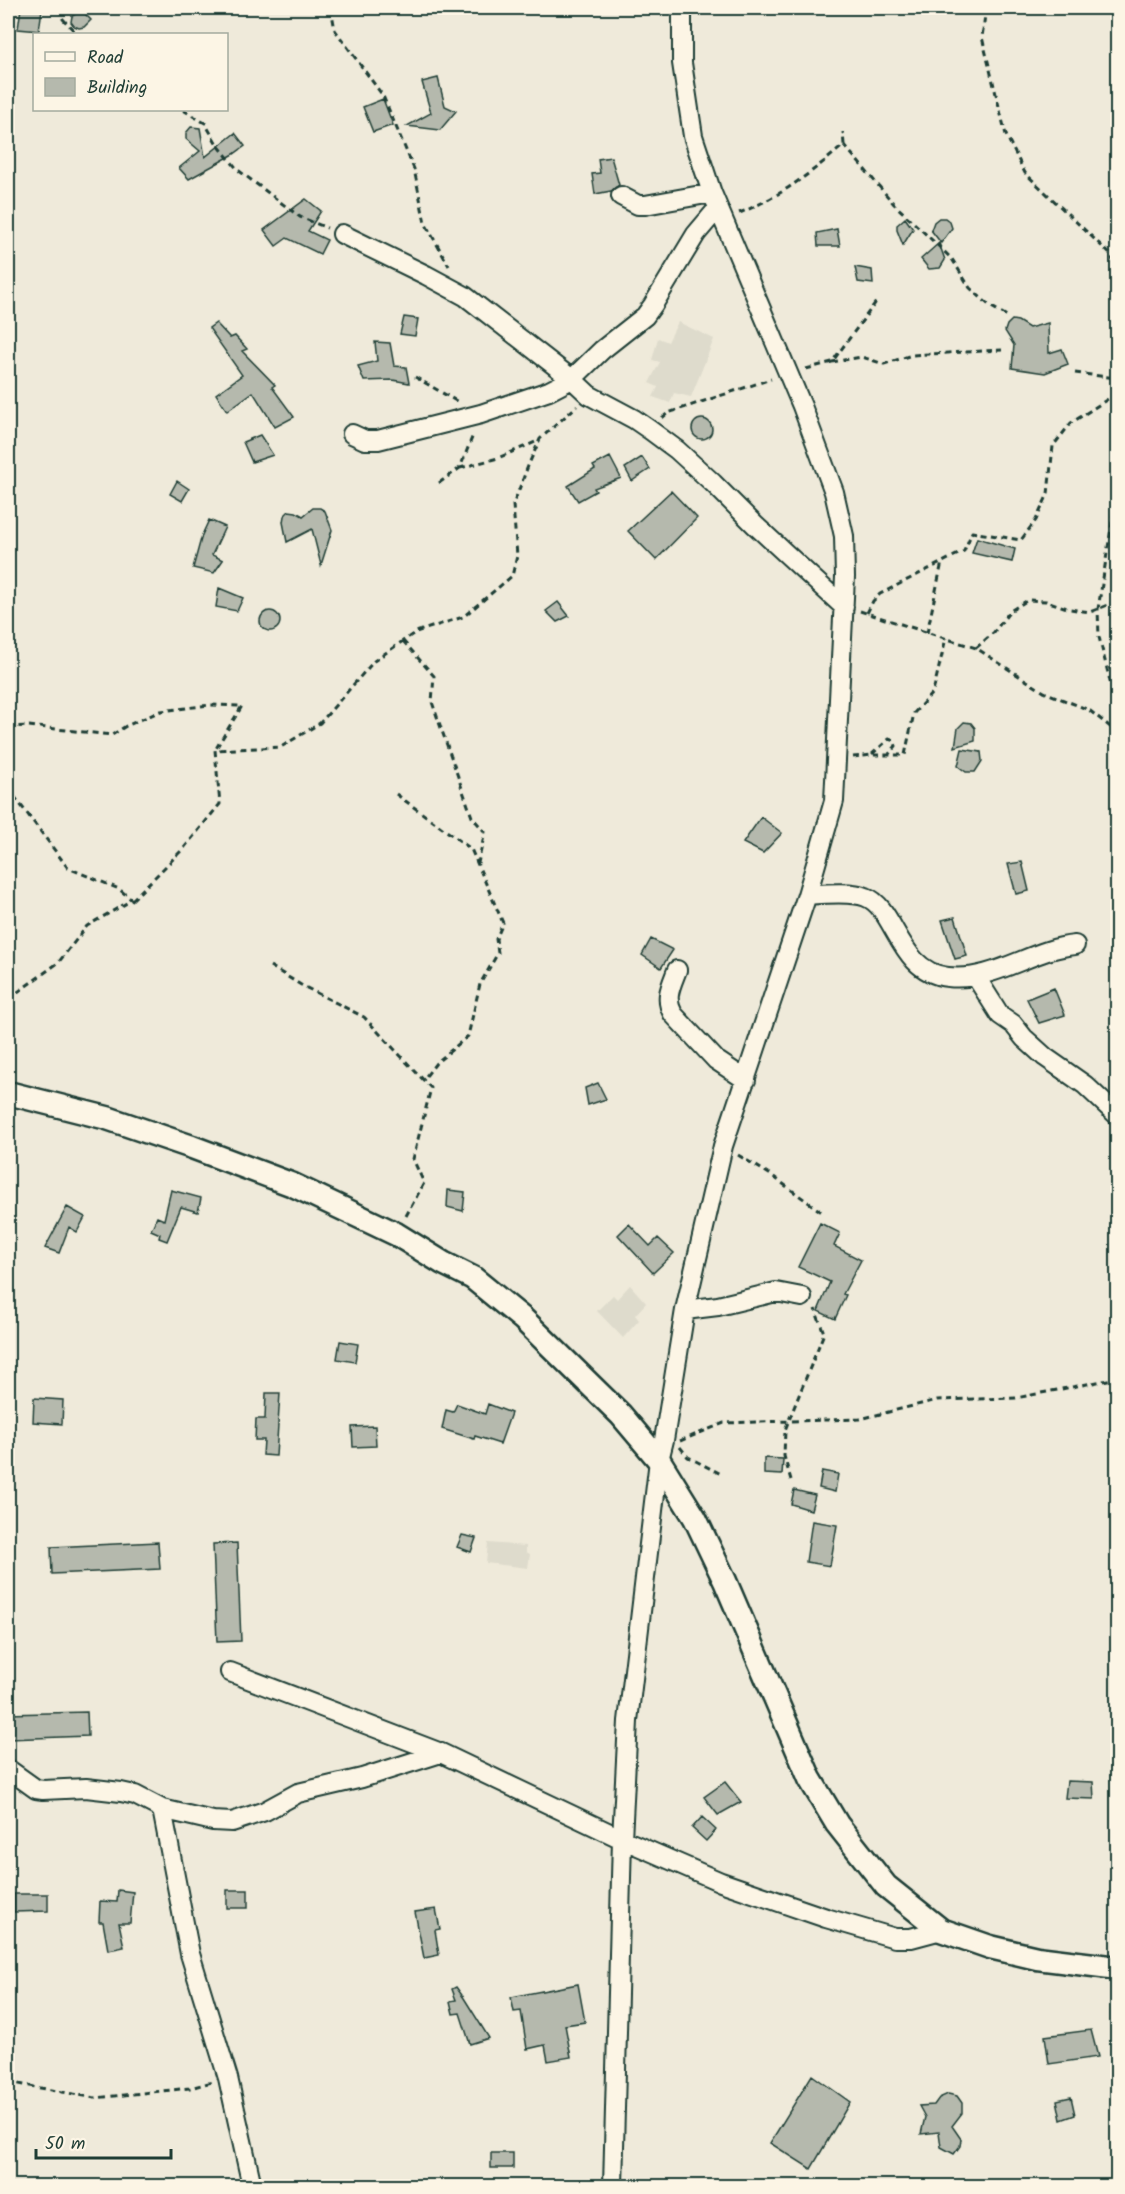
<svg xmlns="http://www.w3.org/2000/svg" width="1125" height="2194" font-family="Kalam,sans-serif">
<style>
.built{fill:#dedbcc}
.building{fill:#b5b9ad;stroke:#1f3d34;stroke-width:1.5}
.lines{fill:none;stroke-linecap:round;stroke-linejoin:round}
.minor-casing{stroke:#1f3d34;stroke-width:22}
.tertiary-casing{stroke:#1f3d34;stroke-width:27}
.path{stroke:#1f3d34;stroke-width:3;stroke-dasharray:6 4.5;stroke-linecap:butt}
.minor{stroke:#fcf5e5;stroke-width:18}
.tertiary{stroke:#fcf5e5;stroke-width:22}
</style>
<rect width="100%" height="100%" fill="#efeada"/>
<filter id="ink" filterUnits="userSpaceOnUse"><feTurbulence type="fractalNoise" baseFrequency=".0167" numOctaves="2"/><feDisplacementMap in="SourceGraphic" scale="12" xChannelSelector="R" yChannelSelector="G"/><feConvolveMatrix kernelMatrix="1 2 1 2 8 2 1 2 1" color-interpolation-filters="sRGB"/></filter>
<g filter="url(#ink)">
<!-- built -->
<path class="built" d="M 678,322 L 714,339 L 691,397 L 674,393 L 670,403 L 653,397 L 658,387 L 649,383 L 660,362 L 652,360 L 658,338 L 668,342 Z
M 630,1285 L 646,1303 L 635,1315 L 639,1320 L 623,1338 L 597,1311 L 613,1295 L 617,1299 Z
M 488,1543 L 526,1546 L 526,1552 L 530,1554 L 528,1568 L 486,1563 Z"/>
<!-- building -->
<path class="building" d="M 21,8 L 42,9 L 39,31 L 18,29 Z
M 79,12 L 84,13 L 91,20 L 84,27 L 79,28 L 74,26 L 71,22 L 72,16 Z
M 438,78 L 445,106 L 456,111 L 440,130 L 407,126 L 431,113 L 422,82 Z
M 383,99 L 393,125 L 373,132 L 363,107 Z
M 191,127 L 200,128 L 205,157 L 235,133 L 245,146 L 234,154 L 189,179 L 179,168 L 200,151 L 186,139 L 186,133 Z
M 611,157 L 619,185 L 611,191 L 595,194 L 592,174 L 600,173 L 598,159 Z
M 306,199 L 321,211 L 308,231 L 327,240 L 320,254 L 287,238 L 276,246 L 264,230 Z
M 905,218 L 913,229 L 903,245 L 897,230 L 897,225 Z
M 939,218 L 945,218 L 950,222 L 952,228 L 941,243 L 931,230 L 934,222 Z
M 837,229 L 840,246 L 818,246 L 817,233 Z
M 939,243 L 945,260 L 940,268 L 929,269 L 921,259 Z
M 855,267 L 872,270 L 873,284 L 858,282 Z
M 404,317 L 418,319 L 415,336 L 400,334 Z
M 1012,320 L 1018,321 L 1029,328 L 1048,323 L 1049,353 L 1062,349 L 1068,364 L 1045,373 L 1012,368 L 1014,345 L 1005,331 L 1007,325 Z
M 216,323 L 230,338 L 235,336 L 247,349 L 242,351 L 275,385 L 272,387 L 294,417 L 275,427 L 253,392 L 227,411 L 216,394 L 242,375 L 209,328 Z
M 375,342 L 390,343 L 394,366 L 406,367 L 409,383 L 393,380 L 364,381 L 358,366 L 377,361 Z
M692 429a10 10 0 1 1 20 0a10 10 0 1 1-20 0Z
M 260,435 L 273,455 L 252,462 L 243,442 Z
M 610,457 L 621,478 L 594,488 L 596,491 L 578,501 L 568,486 L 595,469 L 593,466 Z
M 642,457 L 650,469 L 632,481 L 625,468 Z
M 177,481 L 189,489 L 182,501 L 170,494 Z
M 671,491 L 697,518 L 656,560 L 628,531 Z
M 313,508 L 320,508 L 325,511 L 332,530 L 321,565 L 312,529 L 287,542 L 283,522 L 284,516 L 289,511 L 296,512 L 303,516 Z
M 209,520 L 225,527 L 212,555 L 223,560 L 214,573 L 193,568 L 202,535 Z
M 977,538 L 1015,549 L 1012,562 L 972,553 Z
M 219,588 L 243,598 L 237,611 L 216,607 Z
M 558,602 L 569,616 L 557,622 L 546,611 Z
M260 621a10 10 0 1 1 20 0a10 10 0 1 1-20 0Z
M 964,722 L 971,723 L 975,728 L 975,741 L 955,747 L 958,728 Z
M 962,749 L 981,752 L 982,761 L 975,772 L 966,772 L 958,766 Z
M 761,817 L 782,833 L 763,853 L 743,843 Z
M 1022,862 L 1029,891 L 1016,894 L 1008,864 Z
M 955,917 L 967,956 L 955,959 L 942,920 Z
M 651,939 L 673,950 L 661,968 L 642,955 Z
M 1054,988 L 1065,1015 L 1039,1023 L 1027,999 Z
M 598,1083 L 606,1099 L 588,1105 L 585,1088 Z
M 171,1190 L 201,1198 L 198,1212 L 181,1207 L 167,1241 L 159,1238 L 160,1234 L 151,1230 L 157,1217 L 164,1220 Z
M 448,1190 L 465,1192 L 463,1211 L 447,1207 Z
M 67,1207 L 85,1217 L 77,1232 L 69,1227 L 59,1253 L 45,1248 Z
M 820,1223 L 840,1233 L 834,1246 L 861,1260 L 843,1294 L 846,1295 L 835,1319 L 818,1311 L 830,1282 L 798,1267 Z
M 629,1224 L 650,1246 L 658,1238 L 674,1253 L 653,1273 L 618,1235 Z
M 340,1341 L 358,1344 L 355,1362 L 337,1359 Z
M 266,1393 L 280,1393 L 276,1456 L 263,1455 L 264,1440 L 255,1440 L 256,1419 L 265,1419 Z
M 34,1398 L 63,1400 L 62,1424 L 33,1422 Z
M 457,1404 L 485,1414 L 488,1404 L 511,1413 L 500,1444 L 475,1436 L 474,1439 L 442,1429 L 446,1410 L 453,1412 Z
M 375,1426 L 376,1446 L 353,1447 L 352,1427 Z
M 764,1458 L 783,1459 L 782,1475 L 764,1474 Z
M 822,1471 L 838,1474 L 835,1492 L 819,1488 Z
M 794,1490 L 815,1495 L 811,1510 L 791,1504 Z
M 812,1521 L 837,1525 L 830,1566 L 806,1562 Z
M 462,1535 L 476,1538 L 471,1552 L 457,1547 Z
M 158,1542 L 160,1569 L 52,1574 L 51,1547 Z
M 237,1543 L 241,1641 L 217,1642 L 213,1544 Z
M 87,1712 L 88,1736 L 8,1739 L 8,1714 Z
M 1067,1781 L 1093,1782 L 1094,1799 L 1065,1798 Z
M 725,1782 L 741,1802 L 718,1815 L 704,1797 Z
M 702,1817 L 716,1830 L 706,1841 L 692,1828 Z
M 118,1890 L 133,1892 L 130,1923 L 119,1923 L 124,1947 L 108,1950 L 103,1922 L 99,1922 L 100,1901 L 117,1902 Z
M 227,1890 L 248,1890 L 248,1908 L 227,1908 Z
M 14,1894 L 48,1894 L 48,1911 L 14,1912 Z
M 436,1909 L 440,1929 L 435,1930 L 439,1955 L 424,1958 L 415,1912 Z
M 578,1984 L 585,2022 L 565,2025 L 571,2057 L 548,2061 L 545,2045 L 527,2049 L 521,2011 L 514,2012 L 511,1997 Z
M 456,1987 L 464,1998 L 489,2038 L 470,2044 L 460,2013 L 453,2014 L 450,2001 L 456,2000 L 452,1989 Z
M 1091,2030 L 1098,2057 L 1049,2064 L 1045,2036 Z
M 812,2075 L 850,2102 L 811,2169 L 770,2143 Z
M 948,2094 L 957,2096 L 962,2103 L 962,2113 L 952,2126 L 961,2139 L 960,2146 L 954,2154 L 941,2147 L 939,2132 L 921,2134 L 925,2117 L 919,2106 L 934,2105 L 939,2098 Z
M 1071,2097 L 1075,2115 L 1061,2120 L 1057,2100 Z
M 491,2153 L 513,2153 L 513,2168 L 491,2168 Z"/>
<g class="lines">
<!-- minor casing -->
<g class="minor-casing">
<path id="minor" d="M 621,196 L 638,205 L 645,205 L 712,193
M 342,234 L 426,275 L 465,296 L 572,379 L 589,395 L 634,419 L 650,430 L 677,450 L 713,483 L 755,525 L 844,607
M 352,434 L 365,440 L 378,440 L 481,414 L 549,391 L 572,379 L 602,350 L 645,316 L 653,305 L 696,234 L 718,208
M 807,895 C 822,894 852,891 866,897 C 896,908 898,972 948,977 C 994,982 1031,949 1075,945
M 677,970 C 671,986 664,998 673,1014 L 716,1060 L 746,1080
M 976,977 L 1000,1015 L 1013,1024 L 1024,1038 L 1045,1057 L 1085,1085 L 1118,1116
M 685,1310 L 718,1306 L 776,1292 L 802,1297
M 230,1672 L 441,1753 L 622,1839 L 721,1882 L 826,1918 L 895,1938 L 911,1938 L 941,1930
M 8,1769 L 36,1789 L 43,1790 L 86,1788 L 121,1792 L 135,1795 L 162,1809 L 213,1821 L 232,1822 L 265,1811 L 298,1793 L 362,1778 L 441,1753
M 162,1809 L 190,1954 L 228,2078 L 252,2186
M 613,2186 L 622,1839 L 628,1721 L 659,1460 L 664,1440 L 685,1310 L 723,1146 L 807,895 L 834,801 L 845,577 L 844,536 L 834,492 L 802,406 L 712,193 L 693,136 L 682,63 L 682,8"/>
</g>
<!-- tertiary casing -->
<g class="tertiary-casing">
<path id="tertiary" d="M 8,1093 L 107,1118 L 192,1147 L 293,1185 L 396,1234 L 443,1263 L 473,1278 L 523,1319 L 621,1415 L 659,1460 L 695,1518 L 725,1581 L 810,1779 L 837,1824 L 886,1886 L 941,1930 L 990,1947 L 1037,1958 L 1118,1968"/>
</g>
<!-- path -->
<path class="path" d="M 59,8 L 63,19 L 77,34
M 331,8 L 335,30 L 383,96 L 414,169 L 425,223 L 449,266
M 986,8 L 982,37 L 1006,135 L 1025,173 L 1111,255 L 1118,277
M 183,110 L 205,123 L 217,144 L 238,170 L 300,217 L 327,228
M 844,145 L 894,204 L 952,259 L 970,288 L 990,306 L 1007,316
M 739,213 C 779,198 812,172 844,145 L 843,132
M 832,362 L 862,357 L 884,364 L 912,355 L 1002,350
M 806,369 L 832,362 L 876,302
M 1075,373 L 1116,378
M 415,377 L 458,402
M 1113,396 L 1116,498 L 1098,609 L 1099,637 L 1118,713
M 662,418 L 668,413 L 771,379
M 460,468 L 498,458 L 540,440
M 439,483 L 460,468 L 473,435
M 860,611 L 976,648 L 1044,692 L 1089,710 L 1118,733
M 867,613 L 873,601 L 880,594 L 964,551 L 972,532 L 1021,540 L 1036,520 L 1048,494 L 1053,446 L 1071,423 L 1114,395 L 1118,369
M 927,633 L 942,562
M 403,641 L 434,676 L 432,702 L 472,817 L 485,832 L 478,863
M 976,648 L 994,632 L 1010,611 L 1028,600 L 1046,601 L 1070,609 L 1090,612 L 1118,601
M 8,727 L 29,726 L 112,735 L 126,726 L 161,711 L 210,705 L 242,706 L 215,750
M 872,754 L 889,739 L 894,741 L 896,746 L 889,754
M 853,757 L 872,755 L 905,755 L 914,713 L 933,692 L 946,638
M 8,788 L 68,868 L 119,889 L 132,900 L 87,926 L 58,963 L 8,999
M 396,794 L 471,849 L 503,923 L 496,939 L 498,953 L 480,984 L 468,1036 L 436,1063 L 423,1080
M 132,900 L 184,848 L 220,804 L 215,750 L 281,747 L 320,723 L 374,661 L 416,632 L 463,617 L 512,576 L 517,556 L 513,505 L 528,466 L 540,439 L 577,406
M 270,966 L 301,985 L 364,1017 L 431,1088 L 413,1159 L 424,1183 L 406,1216
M 738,1155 L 771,1175 L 823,1213
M 680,1441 L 724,1423 L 860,1419 L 937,1400 L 1016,1398 L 1118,1378
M 680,1447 L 688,1457 L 723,1475
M 791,1480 L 784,1456 L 785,1430 L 824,1333 L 815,1309
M 8,2082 L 95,2098 L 190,2088 L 212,2082"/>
<!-- minor -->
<use href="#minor" class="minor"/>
<!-- tertiary -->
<use href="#tertiary" class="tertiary"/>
</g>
</g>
<!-- margin -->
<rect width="1125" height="2194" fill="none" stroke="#fcf5e5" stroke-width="30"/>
<rect x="15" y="15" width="1095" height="2164" fill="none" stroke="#1f3d34" stroke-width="2" filter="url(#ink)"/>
<!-- legend -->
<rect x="33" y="33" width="195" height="78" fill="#fcf5e5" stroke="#a4ab9e" stroke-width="1.5"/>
<rect x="45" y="52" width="30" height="9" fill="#fcf5e5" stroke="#a4ab9e" stroke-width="1.5"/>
<text x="87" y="63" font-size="18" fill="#1f3d34">Road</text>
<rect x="45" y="78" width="30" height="18" fill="#b5b9ad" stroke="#a4ab9e" stroke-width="1.5"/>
<text x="87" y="93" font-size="18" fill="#1f3d34">Building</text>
<!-- scale -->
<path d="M36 2149v9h135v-9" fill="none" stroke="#1f3d34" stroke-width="3"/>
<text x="45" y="2149" font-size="18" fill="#1f3d34" stroke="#fcf5e5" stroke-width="4.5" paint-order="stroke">50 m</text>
</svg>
